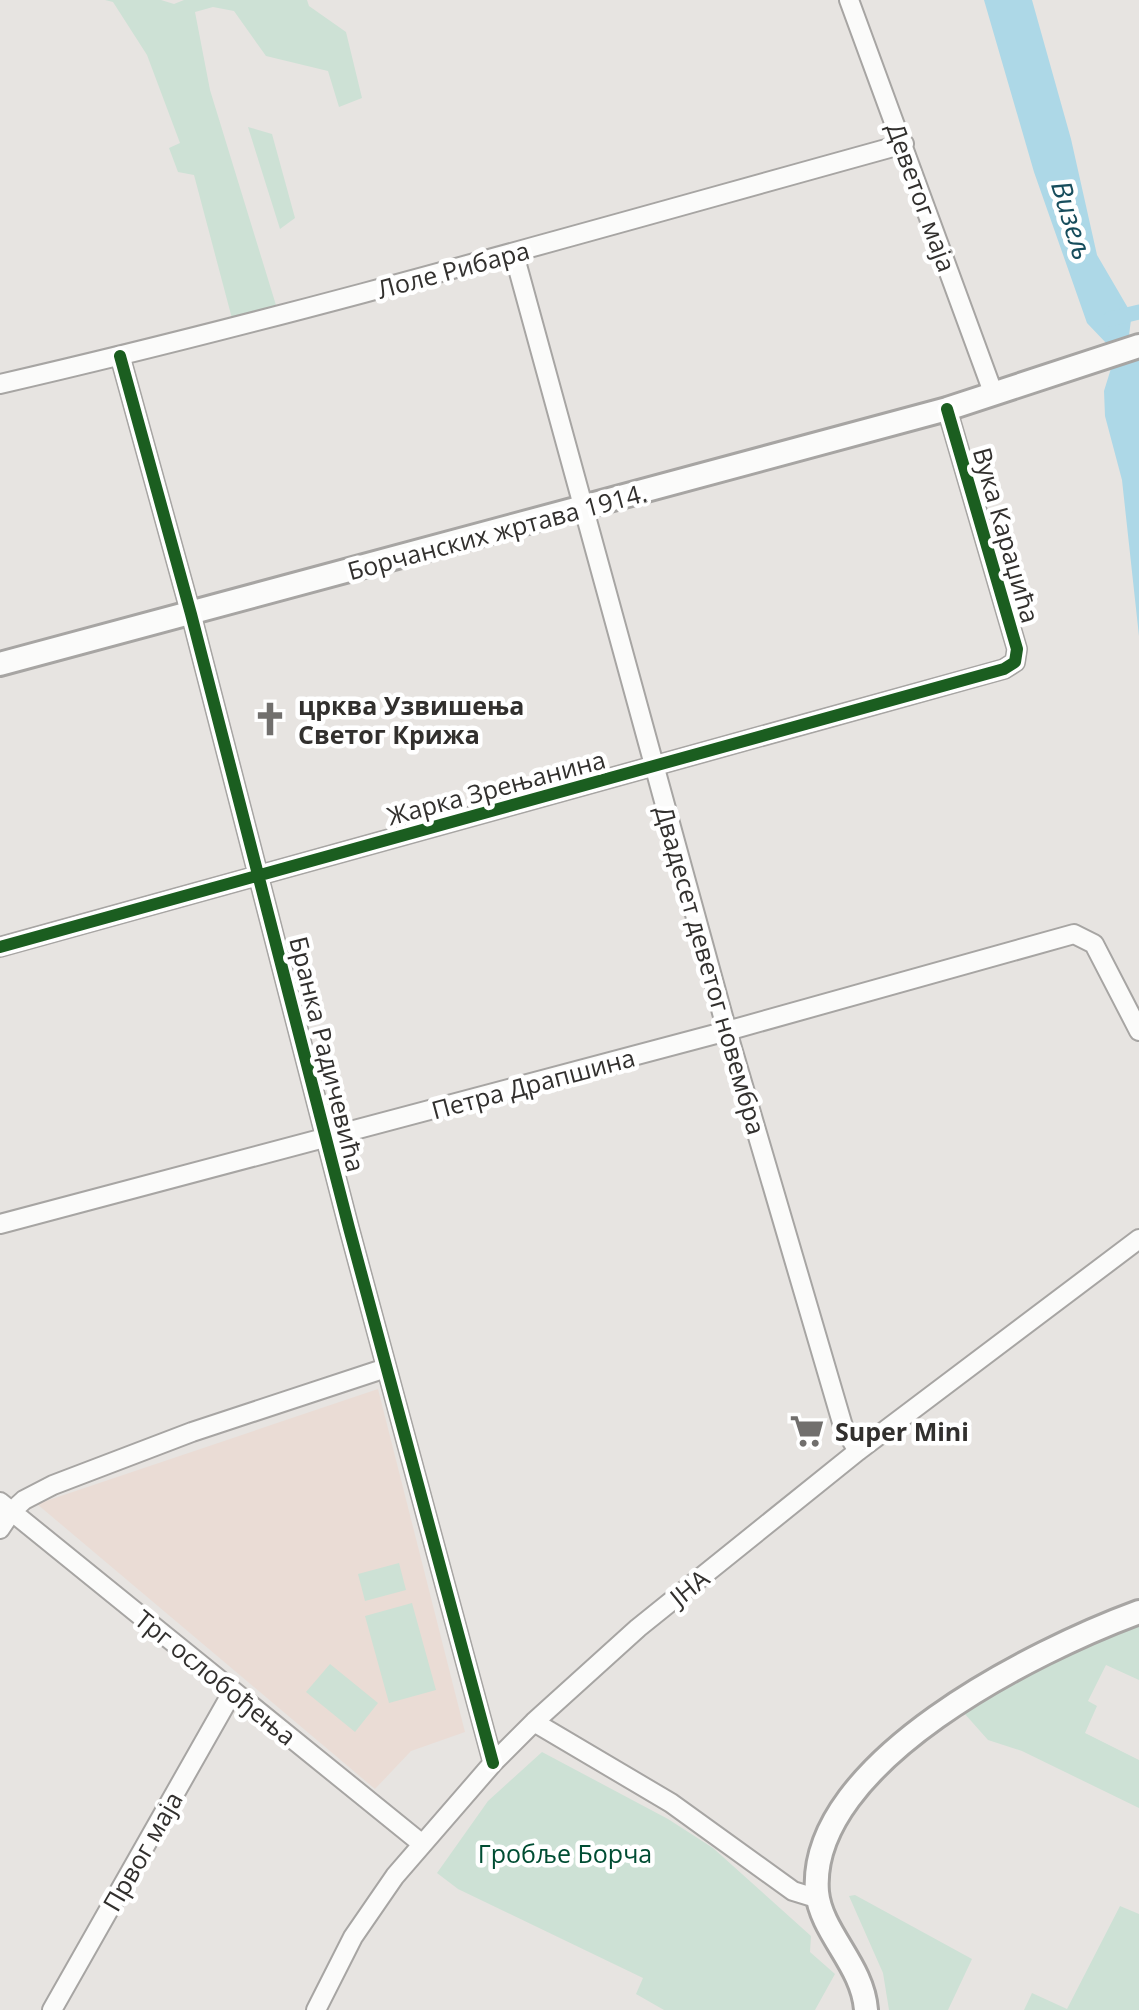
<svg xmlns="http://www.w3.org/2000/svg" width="1139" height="2010" font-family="'Open Sans',sans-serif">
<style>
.education{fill:#eadcd5}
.green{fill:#cde1d5}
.water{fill:#add8e7}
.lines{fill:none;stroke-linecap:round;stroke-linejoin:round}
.canal{stroke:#add8e7;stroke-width:15}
.minor-casing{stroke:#a7a5a3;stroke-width:22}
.tertiary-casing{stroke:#a7a5a3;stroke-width:28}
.minor{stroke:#fbfbfa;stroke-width:18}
.tertiary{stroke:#fbfbfa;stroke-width:22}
.cycleway-casing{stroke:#fff;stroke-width:19}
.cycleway{stroke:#1b5e20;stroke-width:12}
.labels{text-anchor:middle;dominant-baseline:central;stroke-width:9;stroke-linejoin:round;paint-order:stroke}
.street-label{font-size:25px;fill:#32302e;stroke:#fff}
.poi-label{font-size:25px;font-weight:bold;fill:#32302e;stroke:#fff;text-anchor:start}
.park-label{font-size:25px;fill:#004d33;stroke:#fff}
.water-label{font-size:28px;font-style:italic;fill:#174d5c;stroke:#fff}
</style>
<rect width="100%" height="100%" fill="#e7e4e1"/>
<!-- education -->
<path class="education" d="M 378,1389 L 465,1732 L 411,1751 L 375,1789 L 37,1504 Z"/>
<!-- green -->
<path class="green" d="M 105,0 L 161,0 L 174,4 L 184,0 L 307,0 L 309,6 L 346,32 L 362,98 L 339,107 L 328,71 L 266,56 L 234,11 L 213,7 L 195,12 L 210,90 L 279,315 L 234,326 L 194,175 L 178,172 L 169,148 L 180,143 L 147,55 L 113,2 Z
M 248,127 L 272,134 L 295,218 L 280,229 Z
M 399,1563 L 406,1590 L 365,1601 L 358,1574 Z
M 412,1603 L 436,1690 L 389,1703 L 365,1616 Z
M 1139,1612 L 1139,1680 L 1106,1665 L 1088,1701 L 1097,1706 L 1085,1733 L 1139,1760 L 1139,1808 L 1022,1751 L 988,1740 L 956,1704 Z
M 330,1664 L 378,1703 L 355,1732 L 306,1692 Z
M 542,1752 L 668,1819 L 713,1848 L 811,1936 L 810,1952 L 835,1974 L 815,2010 L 664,2010 L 636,1994 L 643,1978 L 458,1889 L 437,1873 L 488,1801 Z
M 855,1895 L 972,1959 L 948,2010 L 889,2010 L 883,1973 L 849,1896 Z
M 1120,1906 L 1139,1914 L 1139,2010 L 1024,2010 L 1032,1993 L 1067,2009 Z"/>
<!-- water -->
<path class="water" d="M 984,0 L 1032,0 L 1071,139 L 1097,255 L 1128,308 L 1131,320 L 1128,343 L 1139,357 L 1139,636 L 1122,480 L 1105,416 L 1104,391 L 1113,362 L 1107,344 L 1087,323 L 1034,172 Z"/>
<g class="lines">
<!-- canal -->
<path class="canal" d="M 1110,319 L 1139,312"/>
<!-- minor casing -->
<g class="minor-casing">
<path id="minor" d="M 849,0 L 994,395
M 514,254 L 727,1031 L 843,1426 L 858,1451
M 120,356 L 191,614 L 349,1228 L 493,1763
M 0,384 C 304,314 603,227 904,144
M 0,947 L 1004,669 L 1015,662 L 1017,649 L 947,409
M 0,1224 L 727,1031 L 1074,934 L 1094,944 L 1139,1031
M 0,1502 L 421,1843
M 0,1529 L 12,1511 L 24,1500 L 53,1485 L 192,1432 L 386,1368
M 534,1722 L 671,1803 L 793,1891 L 819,1899
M 52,2010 L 233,1691
M 316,2010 L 353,1937 L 395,1876 L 493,1763 L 534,1722 L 638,1628 L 858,1451 L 1139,1239"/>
</g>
<!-- tertiary casing -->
<g class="tertiary-casing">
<path id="tertiary" d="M 0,664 L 947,409 L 1139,346
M 866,2010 C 863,1965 821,1933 817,1892 C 807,1762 1038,1649 1139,1612"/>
</g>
<!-- minor -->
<use href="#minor" class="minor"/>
<!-- tertiary -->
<use href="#tertiary" class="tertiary"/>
<!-- cycleway casing -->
<g class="cycleway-casing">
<path id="cycleway" d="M 120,356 L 191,614 L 349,1228 L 493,1763
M 0,947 L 1004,669 L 1015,662 L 1017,649 L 947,409"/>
</g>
<!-- cycleway -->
<use href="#cycleway" class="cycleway"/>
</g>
<!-- icons -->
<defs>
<g id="church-bare" transform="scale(2.7)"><path d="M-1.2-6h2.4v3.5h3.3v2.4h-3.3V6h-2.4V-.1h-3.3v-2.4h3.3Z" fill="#716f6d" stroke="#fff" stroke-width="2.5" paint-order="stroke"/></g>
<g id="supermarket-bare" transform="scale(2.7)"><path d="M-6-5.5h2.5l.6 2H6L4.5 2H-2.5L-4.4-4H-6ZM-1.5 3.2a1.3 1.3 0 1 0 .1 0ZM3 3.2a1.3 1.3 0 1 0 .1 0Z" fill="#716f6d" stroke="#fff" stroke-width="2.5" paint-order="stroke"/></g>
</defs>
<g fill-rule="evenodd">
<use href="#church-bare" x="270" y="719"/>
<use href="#supermarket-bare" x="807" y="1431"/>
</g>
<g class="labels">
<!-- street labels -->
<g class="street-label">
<text transform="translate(922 197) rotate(70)">Деветог маја</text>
<text transform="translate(453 269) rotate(-15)">Лоле Рибара</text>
<text transform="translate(497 531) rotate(-15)">Борчанских жртава 1914.</text>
<text transform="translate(1007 535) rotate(74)">Вука Караџића</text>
<text transform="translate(496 787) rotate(-15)">Жарка Зрењанина</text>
<text transform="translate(711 970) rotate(74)">Двадесет деветог новембра</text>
<text transform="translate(328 1054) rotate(76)">Бранка Радичевића</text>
<text transform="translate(533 1083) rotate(-15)">Петра Драпшина</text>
<text transform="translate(689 1587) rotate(-39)">ЈНА</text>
<text transform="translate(216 1677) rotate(39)">Трг ослобођења</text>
<text transform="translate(142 1851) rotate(-60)">Првог маја</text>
</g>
<!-- poi labels -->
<g class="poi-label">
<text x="298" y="705">црква Узвишења<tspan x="298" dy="29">Светог Крижа</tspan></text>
<text x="835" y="1431">Super Mini</text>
</g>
<!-- park labels -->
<g class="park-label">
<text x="565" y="1853">Гробље Борча</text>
</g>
<!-- water labels -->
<g class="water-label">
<text transform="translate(1073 220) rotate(73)">Визељ</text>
</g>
</g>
</svg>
